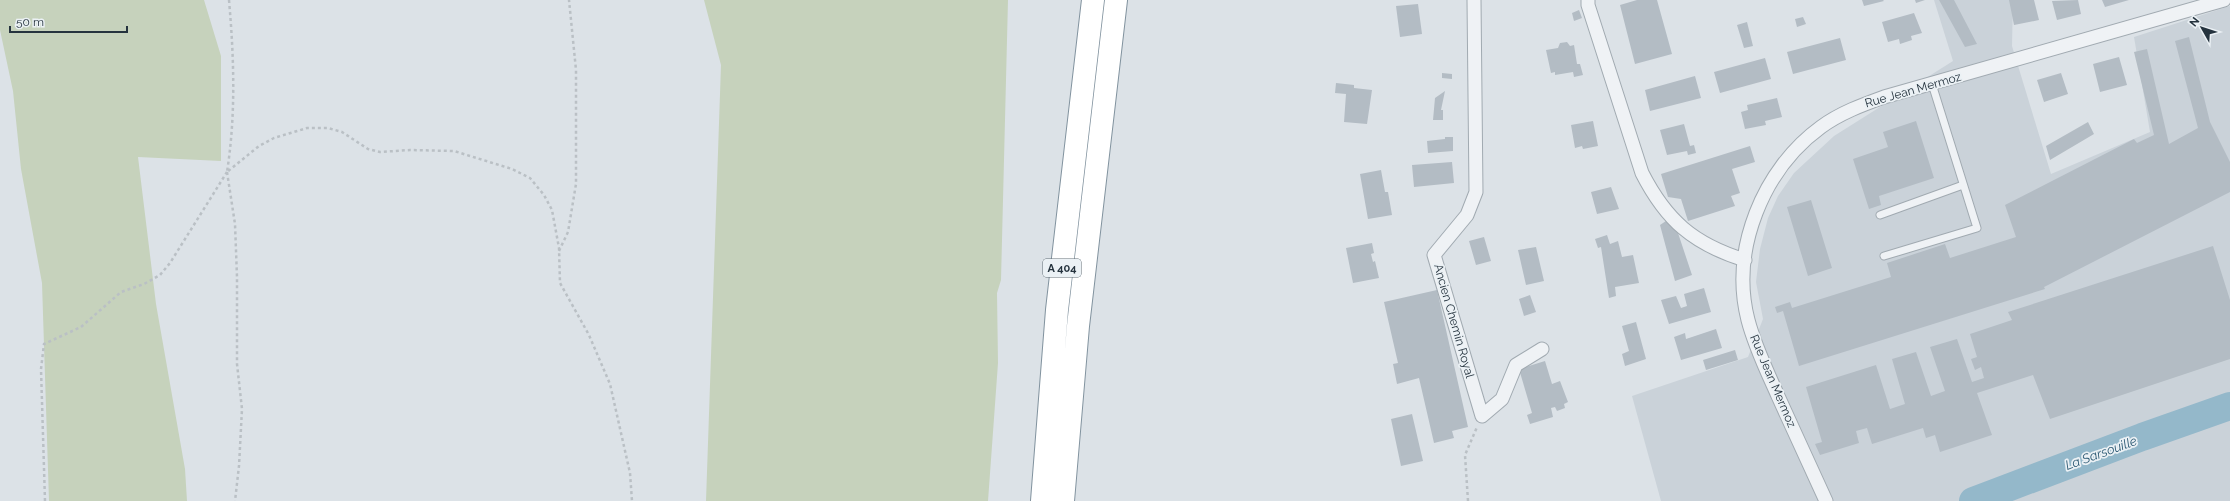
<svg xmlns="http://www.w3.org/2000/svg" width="2230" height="501" font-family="Raleway,sans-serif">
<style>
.built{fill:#cad2d9}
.green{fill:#c6d2bc}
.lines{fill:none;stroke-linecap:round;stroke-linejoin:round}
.river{stroke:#94b8ca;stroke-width:28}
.building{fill:#b3bcc4}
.service-casing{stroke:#a1aab1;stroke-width:9}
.minor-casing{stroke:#a1aab1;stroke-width:15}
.motorway-casing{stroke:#82939f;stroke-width:24}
.path{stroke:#bac0c5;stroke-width:2.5;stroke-dasharray:3 3;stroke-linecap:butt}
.service{stroke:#eff2f5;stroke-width:7}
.minor{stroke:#eff2f5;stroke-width:13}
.motorway{stroke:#fff;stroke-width:22}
.labels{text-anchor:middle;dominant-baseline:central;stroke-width:3.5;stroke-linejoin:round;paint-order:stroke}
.shield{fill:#ebf1f5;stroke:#606c75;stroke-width:1}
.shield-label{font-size:11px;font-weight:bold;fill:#25333e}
.street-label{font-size:12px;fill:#25333e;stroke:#ebf1f5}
.water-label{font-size:13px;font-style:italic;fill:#2d5a74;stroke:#ebf1f5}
</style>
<rect width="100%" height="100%" fill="#dce2e7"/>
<!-- built -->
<path class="built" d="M 1934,0 L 2013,0 L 2012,46 L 2051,174 L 2150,132 L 2134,37 L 2230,6 L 2230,501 L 1661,501 L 1632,396 L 1748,357 L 1763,319 L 1756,282 L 1760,249 L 1768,218 L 1778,196 L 1794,173 L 1834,136 L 1953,61 Z"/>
<!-- green -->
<path class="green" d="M 0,0 L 204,0 L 221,56 L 221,161 L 138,157 L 156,304 L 185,469 L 187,501 L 49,501 L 42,283 L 21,169 L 13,91 L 0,30 Z
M 704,0 L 1008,0 L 1001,280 L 997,293 L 998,363 L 988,501 L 706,501 L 721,65 Z"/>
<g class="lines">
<!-- river -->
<path class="river" d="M 1973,501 L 2142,437 L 2230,406"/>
</g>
<!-- building -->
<path class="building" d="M 1637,0 L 1657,0 L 1672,54 L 1635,64 L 1620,5 Z
M 1862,0 L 1883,0 L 1884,1 L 1864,6 Z
M 1915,0 L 1925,0 L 1916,3 Z
M 1939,0 L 1954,0 L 1977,44 L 1965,47 Z
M 2009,0 L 2034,0 L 2039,20 L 2014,25 Z
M 2078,0 L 2081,14 L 2057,20 L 2052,1 Z
M 2102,0 L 2129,0 L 2105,7 Z
M 1418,4 L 1422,34 L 1400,37 L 1396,6 Z
M 1579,10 L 1582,18 L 1574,21 L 1572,13 Z
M 1914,13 L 1922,33 L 1911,36 L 1912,40 L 1900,44 L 1899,39 L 1888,42 L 1882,22 Z
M 1803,17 L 1806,24 L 1797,27 L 1795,19 Z
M 1747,22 L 1753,46 L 1744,48 L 1737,25 Z
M 2189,37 L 2210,122 L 2230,162 L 2230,192 L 2050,284 L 2044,287 L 2045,289 L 1799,366 L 1783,311 L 1777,313 L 1775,307 L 1790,302 L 1792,308 L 1891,277 L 1887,263 L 1945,244 L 1950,258 L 2016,237 L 2005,205 L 2134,139 L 2137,143 L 2154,135 L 2134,52 L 2147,49 L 2169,144 L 2198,128 L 2175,41 Z
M 1840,38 L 1846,60 L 1793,74 L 1787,52 Z
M 1567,42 L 1570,46 L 1574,45 L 1577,64 L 1580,64 L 1583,75 L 1574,77 L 1573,72 L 1555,75 L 1555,72 L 1551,73 L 1546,50 L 1558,48 L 1560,43 Z
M 2119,57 L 2127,85 L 2100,92 L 2093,64 Z
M 1765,58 L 1771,79 L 1720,93 L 1714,72 Z
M 1442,73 L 1452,74 L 1452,79 L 1442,78 Z
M 2061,73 L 2068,94 L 2044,102 L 2037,80 Z
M 1695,76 L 1701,98 L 1650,111 L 1645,90 Z
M 1336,83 L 1354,85 L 1354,88 L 1372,90 L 1367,124 L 1344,122 L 1346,94 L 1335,93 Z
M 1445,91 L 1441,110 L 1443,110 L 1443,120 L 1433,120 L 1435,98 Z
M 1777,98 L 1782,117 L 1765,121 L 1766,125 L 1745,129 L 1741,112 L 1748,110 L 1747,105 Z
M 1593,121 L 1598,146 L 1583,149 L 1582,146 L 1575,148 L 1571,125 Z
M 1916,121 L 1934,178 L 1879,196 L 1881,205 L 1869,209 L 1853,159 L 1888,147 L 1883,132 Z
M 2088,122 L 2094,134 L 2050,160 L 2046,146 Z
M 1684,124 L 1690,146 L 1694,145 L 1696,153 L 1688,155 L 1687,151 L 1667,155 L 1660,130 Z
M 1445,137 L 1453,137 L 1453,151 L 1428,153 L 1427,141 L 1445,139 Z
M 1750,146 L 1755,162 L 1732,169 L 1740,193 L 1731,196 L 1735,206 L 1688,221 L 1681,199 L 1668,197 L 1661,174 Z
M 1452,162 L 1454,183 L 1414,187 L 1412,165 Z
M 1381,170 L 1385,192 L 1388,192 L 1392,215 L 1368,219 L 1360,174 Z
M 1611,187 L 1619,209 L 1597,214 L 1591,192 Z
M 1811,200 L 1832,268 L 1808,276 L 1787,207 Z
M 1666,221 L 1678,233 L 1692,275 L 1675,281 L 1660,225 Z
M 1607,235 L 1610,244 L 1618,241 L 1622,257 L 1633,255 L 1639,283 L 1615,287 L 1616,296 L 1609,298 L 1601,247 L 1598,248 L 1595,239 Z
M 1484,237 L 1491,261 L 1476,265 L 1469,241 Z
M 1372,243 L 1374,253 L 1371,254 L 1373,262 L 1375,261 L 1379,278 L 1353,283 L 1346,248 Z
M 2213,246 L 2230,300 L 2230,359 L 2050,419 L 2033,375 L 1977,393 L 1992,435 L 1940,452 L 1935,435 L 1926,438 L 1923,428 L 1872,444 L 1867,428 L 1856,431 L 1859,443 L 1820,455 L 1815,444 L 1822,442 L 1806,387 L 1876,365 L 1890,409 L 1905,404 L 1892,359 L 1916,352 L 1931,396 L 1945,391 L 1930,347 L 1957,339 L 1972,382 L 1984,378 L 1981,367 L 1975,370 L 1971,359 L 1977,357 L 1970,334 L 2012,320 L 2008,312 Z
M 1536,247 L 1544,281 L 1526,285 L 1518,250 Z
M 1704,288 L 1711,312 L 1669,324 L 1661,300 L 1676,296 L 1681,308 L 1687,306 L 1684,294 Z
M 1437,290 L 1468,427 L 1452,431 L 1454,438 L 1434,443 L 1419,378 L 1397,384 L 1393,364 L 1398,363 L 1384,302 Z
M 1530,295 L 1536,312 L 1524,316 L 1519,299 Z
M 1636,322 L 1646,359 L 1625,366 L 1622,354 L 1629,351 L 1622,326 Z
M 1716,329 L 1722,348 L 1681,360 L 1674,337 L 1685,333 L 1686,339 Z
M 1735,350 L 1738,360 L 1706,370 L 1703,360 Z
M 1545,361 L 1552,384 L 1560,381 L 1568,402 L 1564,404 L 1565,408 L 1557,411 L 1555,407 L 1551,408 L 1553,417 L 1530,424 L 1527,415 L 1532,413 L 1519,369 Z
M 1412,414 L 1423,461 L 1401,466 L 1391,419 Z"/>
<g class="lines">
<!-- service casing -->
<g class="service-casing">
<path id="service" d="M 1880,215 L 1963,185
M 1884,256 L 1977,228 L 1932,84"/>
</g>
<!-- minor casing -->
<g class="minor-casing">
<path id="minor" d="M 1474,0 L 1476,192 L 1467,215 L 1434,255 L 1482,416 L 1502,399 L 1516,365 L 1542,349
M 1588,0 L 1588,5 L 1642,173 C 1666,220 1693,244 1745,260
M 1826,501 C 1810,466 1794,431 1778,396 C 1767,371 1755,347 1748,320 C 1730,250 1763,169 1821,127 C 1840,113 1862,105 1884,97 L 2224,0"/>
</g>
<!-- motorway casing -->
<g class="motorway-casing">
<path id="motorway" d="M 1042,501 L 1057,310 L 1093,0
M 1063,501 L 1078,326 L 1116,0"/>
</g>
<!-- path -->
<path class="path" d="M 229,0 C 234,58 236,114 227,172 L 259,146 L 274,138 L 307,128 L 328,128 L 342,132 L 368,149 L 380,152 L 410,150 L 454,151 L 512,169 L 530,178 L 544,195 L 552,210 L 559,248 L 560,283 L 589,335 L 610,384 L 630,473 L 632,501
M 227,172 L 235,224 L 237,277 L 237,364 L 242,409 L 239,466 L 235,501
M 559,251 L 568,232 L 576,184 L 576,70 L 569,0
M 45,501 L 41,369 L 44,344 L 81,327 L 121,292 L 144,284 L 160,275 L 170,263 L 227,172
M 1468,501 L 1465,455 L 1477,427"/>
<!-- service -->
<use href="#service" class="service"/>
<!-- minor -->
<use href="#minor" class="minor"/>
<!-- motorway -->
<use href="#motorway" class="motorway"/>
</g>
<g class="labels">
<!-- shield labels -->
<rect class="shield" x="1043" y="259" width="38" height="18" rx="3"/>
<g class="shield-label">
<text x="1062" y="268">A 404</text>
</g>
<!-- street labels -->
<g class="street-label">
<text transform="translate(1913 90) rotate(-16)">Rue Jean Mermoz</text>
<text transform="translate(1454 321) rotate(74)">Ancien Chemin Royal</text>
<text transform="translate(1773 381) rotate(67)">Rue Jean Mermoz</text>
</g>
<!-- water labels -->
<g class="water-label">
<text transform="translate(2101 453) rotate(-20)">La Sarsouille</text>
</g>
</g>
<!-- north arrow -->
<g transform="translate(2202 28) rotate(309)" stroke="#ebf1f5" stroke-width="3" paint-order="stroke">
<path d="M0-3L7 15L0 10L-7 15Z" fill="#25333e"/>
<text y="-6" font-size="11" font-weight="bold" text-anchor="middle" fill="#25333e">N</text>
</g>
<!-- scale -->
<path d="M10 26v6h117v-6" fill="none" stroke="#25333e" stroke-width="2"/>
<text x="16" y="26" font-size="12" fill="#25333e" stroke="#ebf1f5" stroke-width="3" paint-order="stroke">50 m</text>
</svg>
